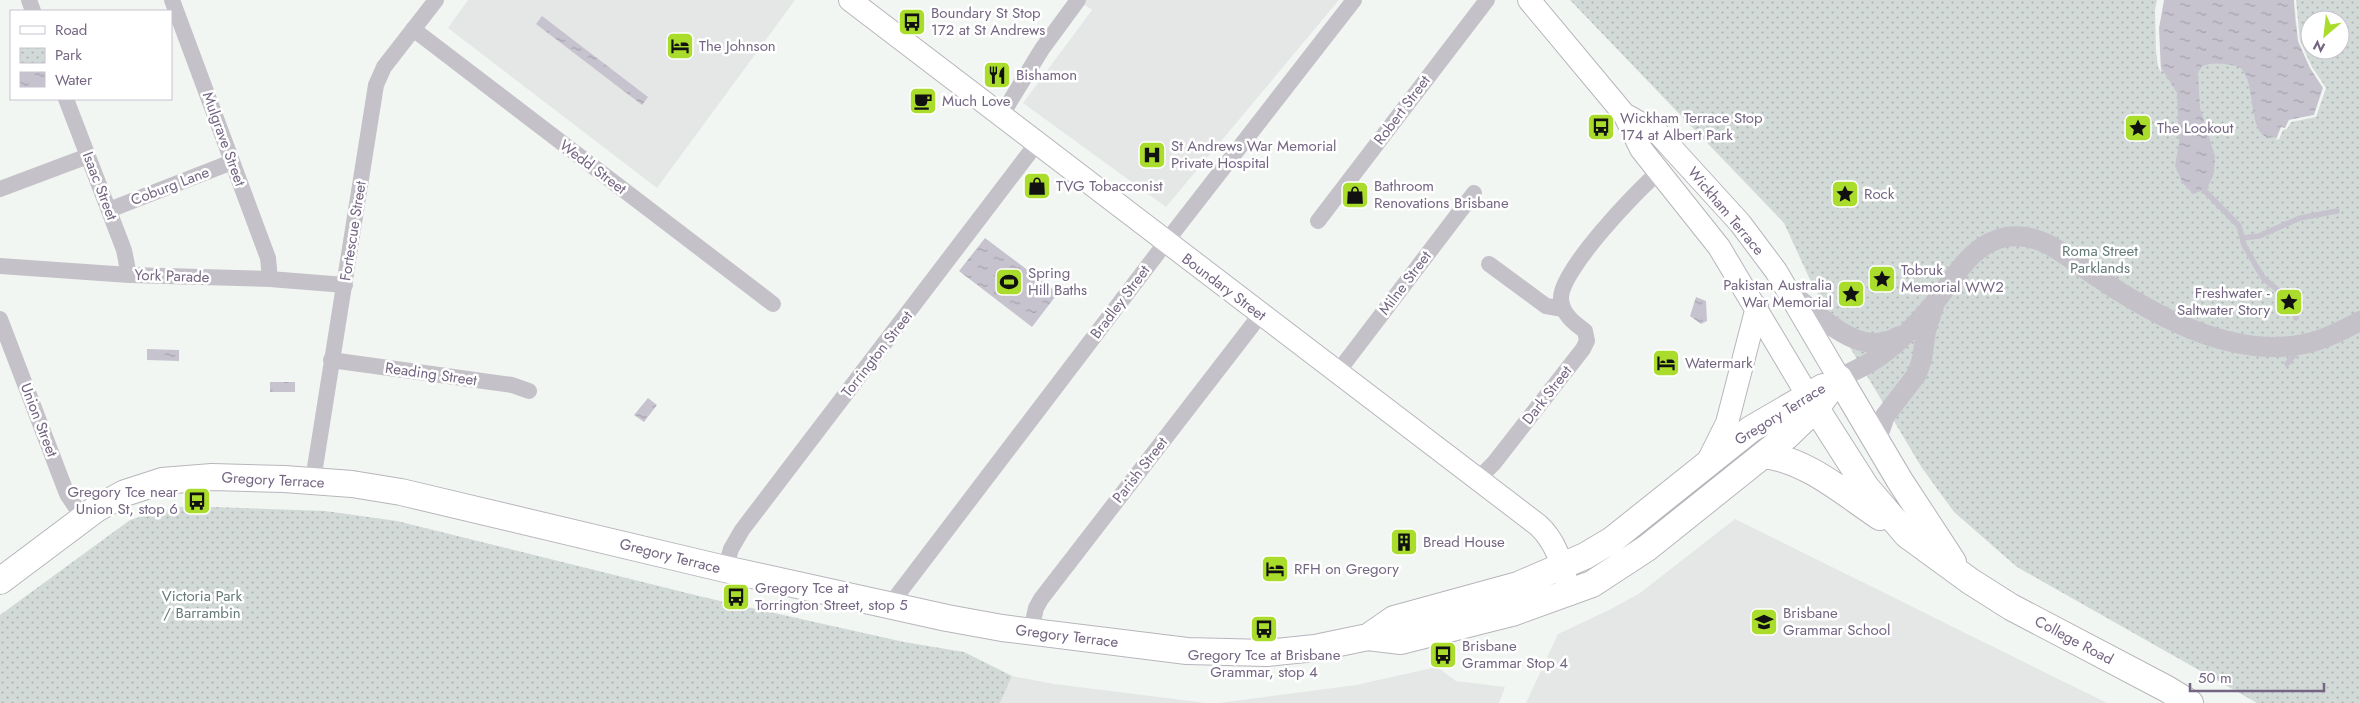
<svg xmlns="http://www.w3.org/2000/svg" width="2360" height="703" font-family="Jost,sans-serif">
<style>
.built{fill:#e5e6e6}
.park{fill:url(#park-dots);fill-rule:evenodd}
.water{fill:url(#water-ripples)}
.pier{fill:#f2f6f3}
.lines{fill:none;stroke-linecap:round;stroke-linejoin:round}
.stream{stroke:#c6c3cf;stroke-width:5.5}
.secondary-casing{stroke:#b8b4bc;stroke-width:24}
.primary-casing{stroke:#b8b4bc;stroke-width:28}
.minor{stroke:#c5c1c8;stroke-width:16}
.tertiary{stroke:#c5c1c8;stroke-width:20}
.secondary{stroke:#fff;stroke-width:22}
.primary{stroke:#fff;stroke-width:26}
.labels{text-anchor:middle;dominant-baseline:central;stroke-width:5;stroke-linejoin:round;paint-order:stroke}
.poi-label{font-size:15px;fill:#746682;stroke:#fff;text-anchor:start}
.street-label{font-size:15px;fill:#746682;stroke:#fff}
.park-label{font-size:15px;fill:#647a77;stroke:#fff}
</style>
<defs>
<pattern id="park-dots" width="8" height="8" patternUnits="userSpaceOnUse" patternTransform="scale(1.25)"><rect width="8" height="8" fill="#d2dad8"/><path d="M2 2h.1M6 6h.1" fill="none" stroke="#afb5b5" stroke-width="1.8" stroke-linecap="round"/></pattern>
<pattern id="water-ripples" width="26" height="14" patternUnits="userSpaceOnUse" patternTransform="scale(1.25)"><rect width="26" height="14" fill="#c6c3cf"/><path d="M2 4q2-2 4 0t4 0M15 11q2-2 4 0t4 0" fill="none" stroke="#a5a2ad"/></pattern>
</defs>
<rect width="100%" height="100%" fill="#f2f6f3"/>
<!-- built -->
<path class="built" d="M 468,0 L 795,0 L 657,188 L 448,28 Z
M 1078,0 L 1339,0 L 1166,207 L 1023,103 L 1092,10 Z
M 1735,519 L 2107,703 L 1526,703 L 1558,634 L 1609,610 L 1640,593 Z
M 1437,667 L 1456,681 L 1505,687 L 1499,703 L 1218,703 L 1356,685 Z
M 1012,676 L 1054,684 L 1207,703 L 1000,703 Z"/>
<!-- park -->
<path class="park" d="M 1570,0 L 2360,0 L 2360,703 L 2257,703 L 2017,567 L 1954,512 L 1922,468 L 1812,284 L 1784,223 ZM 2310,20 L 2340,20 L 2340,50 L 2310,50 Z
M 186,506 L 325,511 L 397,521 L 703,597 L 904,642 L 964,652 L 1012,676 L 1000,703 L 0,703 L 0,615 L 130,520 L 159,511 Z"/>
<!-- water -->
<path class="water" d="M 2157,0 L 2294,0 C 2294,36 2303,58 2323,87 L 2314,115 L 2289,120 L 2285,128 L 2281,128 L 2277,137 C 2243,146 2260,75 2237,66 C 2233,65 2228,65 2225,64 C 2216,63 2210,63 2202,66 L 2198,73 L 2200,108 L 2215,156 L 2214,173 L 2207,189 L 2193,194 L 2182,182 L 2175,166 L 2179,143 L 2177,93 L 2160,66 Z
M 542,16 L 648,97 L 642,105 L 536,24 Z
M 985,238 L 1058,293 L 1032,327 L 959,271 Z
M 1696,297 L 1706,301 L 1707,321 L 1701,324 L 1690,316 Z
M 147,349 L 179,350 L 179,361 L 147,360 Z
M 270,382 L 295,382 L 295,392 L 270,392 Z
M 648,398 L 657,405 L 644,422 L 634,415 Z"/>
<!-- pier -->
<path class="pier" d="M 2157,0 L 2164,0 L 2159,28 L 2161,72 L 2158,67 L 2156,51 L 2155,10 Z
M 2294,0 L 2296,0 L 2300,41 L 2312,67 L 2326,88 L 2316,117 L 2291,122 L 2287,129 L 2283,130 L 2279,139 L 2276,140 L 2281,127 L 2285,128 L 2289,120 L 2314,115 L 2323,88 L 2310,68 L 2298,41 Z"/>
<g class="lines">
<!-- stream -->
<path class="stream" d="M 2204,190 L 2239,226 L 2244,245 L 2256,266 L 2264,279 L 2292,301 L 2296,318
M 2242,238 L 2259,236 L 2300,218 L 2337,211
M 2287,364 L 2295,354"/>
<!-- secondary casing -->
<g class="secondary-casing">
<path id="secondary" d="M 850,0 L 1538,525 C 1558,543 1563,569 1570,594
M 1529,0 L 1624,114 L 1641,149 L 1719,247 L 1808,396
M 1624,114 L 1658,133 L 1740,223 L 1776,271 L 1839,378
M 1707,463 L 1727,423 L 1757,307"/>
</g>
<!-- primary casing -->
<g class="primary-casing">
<path id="primary" d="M 1839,378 L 1900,481 L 1953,562
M 1808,396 L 1866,487 L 1907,535 L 1970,581 L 2011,607 L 2167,689 L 2190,703
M 1764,455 C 1807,460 1844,493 1880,517
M 0,581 L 96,509 L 125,493 L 162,481 L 212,477 L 284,479 L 352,484 L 401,492 L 725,569 L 947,618 L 1002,628 L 1187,651 L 1267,653 L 1315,648 L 1368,637 L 1401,641 L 1512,613 L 1592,584 L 1647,548 L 1787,436 L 1816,408 L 1839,378
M 1368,637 L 1394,619 L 1518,585 L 1585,556 L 1612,540 L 1751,429 L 1823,387"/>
</g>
<!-- minor -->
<path class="minor" d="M 29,0 L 33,11
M 172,0 L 268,258 L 270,279
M 413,29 L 773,304
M 66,99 L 124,250 L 129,275
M 1001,116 L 1042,49 L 1078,0
M 0,189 L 88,156
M 109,210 L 232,162
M 1318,221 L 1487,0
M 1489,264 L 1546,306 L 1563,309
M 0,266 L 129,275 L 270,279 L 345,285
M 0,319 L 67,494 L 83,518
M 331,360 L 512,385 L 529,391
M 1337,373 L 1474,193
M 313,480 L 376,85 L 384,67 L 436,0
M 1477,480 L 1494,463 L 1583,349 L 1587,341 L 1585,331 C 1574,323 1562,314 1561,299 C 1559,272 1637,190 1659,172
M 725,569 L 731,549 L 742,530 L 1037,143
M 889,606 L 1176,229 L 1354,0
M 1031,631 L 1036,608 L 1041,599 L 1261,314"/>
<!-- tertiary -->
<path class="tertiary" d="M 1790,292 C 1818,314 1860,361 1899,336
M 1839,378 C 1856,370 1874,362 1888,350 C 1902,339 1924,316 1936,301 C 1956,276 1971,244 2006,237 C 2041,231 2067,257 2094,275 C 2153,315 2231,359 2304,344 C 2324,340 2343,330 2360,321
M 1876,442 L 1885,416 L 1917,374 L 1922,359 L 1926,331 L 1934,306"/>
<!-- secondary -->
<use href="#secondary" class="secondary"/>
<!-- primary -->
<use href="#primary" class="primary"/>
</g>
<!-- icons -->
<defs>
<g id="bus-square" transform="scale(1.4375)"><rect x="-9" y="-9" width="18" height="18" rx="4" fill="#aadc2c" stroke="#fff"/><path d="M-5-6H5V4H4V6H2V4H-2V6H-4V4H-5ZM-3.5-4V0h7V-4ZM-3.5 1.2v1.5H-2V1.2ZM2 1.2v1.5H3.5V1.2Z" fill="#111"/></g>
<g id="hotel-square" transform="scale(1.4375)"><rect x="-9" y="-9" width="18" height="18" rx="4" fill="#aadc2c" stroke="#fff"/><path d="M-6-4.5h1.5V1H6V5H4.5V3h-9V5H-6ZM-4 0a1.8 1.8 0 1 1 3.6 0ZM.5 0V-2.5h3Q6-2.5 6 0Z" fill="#111"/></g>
<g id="restaurant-square" transform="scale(1.4375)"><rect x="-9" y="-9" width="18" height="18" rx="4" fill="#aadc2c" stroke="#fff"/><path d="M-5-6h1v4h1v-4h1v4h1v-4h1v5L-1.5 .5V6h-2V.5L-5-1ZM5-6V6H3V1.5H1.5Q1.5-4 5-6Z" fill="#111"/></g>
<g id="cafe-square" transform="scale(1.4375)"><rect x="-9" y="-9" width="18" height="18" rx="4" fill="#aadc2c" stroke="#fff"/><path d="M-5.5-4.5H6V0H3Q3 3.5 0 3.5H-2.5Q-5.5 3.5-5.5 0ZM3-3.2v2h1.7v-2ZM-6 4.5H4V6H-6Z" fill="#111"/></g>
<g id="sight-square" transform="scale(1.4375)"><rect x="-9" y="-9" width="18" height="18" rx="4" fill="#aadc2c" stroke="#fff"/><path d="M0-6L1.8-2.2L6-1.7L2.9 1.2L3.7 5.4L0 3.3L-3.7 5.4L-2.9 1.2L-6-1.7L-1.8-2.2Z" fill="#111"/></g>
<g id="hospital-square" transform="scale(1.4375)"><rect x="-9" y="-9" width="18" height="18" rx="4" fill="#aadc2c" stroke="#fff"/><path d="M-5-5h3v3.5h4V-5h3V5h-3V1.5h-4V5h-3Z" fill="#111"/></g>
<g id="shop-square" transform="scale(1.4375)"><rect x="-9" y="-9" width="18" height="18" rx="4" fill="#aadc2c" stroke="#fff"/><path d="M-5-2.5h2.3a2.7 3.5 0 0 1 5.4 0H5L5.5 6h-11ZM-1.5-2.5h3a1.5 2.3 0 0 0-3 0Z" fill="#111"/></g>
<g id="stadium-square" transform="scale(1.4375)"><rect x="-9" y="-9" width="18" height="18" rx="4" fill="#aadc2c" stroke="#fff"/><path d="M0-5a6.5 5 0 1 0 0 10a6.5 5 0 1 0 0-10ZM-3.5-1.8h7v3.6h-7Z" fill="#111"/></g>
<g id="building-square" transform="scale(1.4375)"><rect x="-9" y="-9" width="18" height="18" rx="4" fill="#aadc2c" stroke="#fff"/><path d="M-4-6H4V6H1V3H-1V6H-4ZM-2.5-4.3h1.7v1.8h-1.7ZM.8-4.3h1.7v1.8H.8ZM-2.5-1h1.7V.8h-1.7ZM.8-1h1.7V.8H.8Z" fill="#111"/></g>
<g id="school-square" transform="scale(1.4375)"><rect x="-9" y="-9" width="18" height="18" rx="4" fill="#aadc2c" stroke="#fff"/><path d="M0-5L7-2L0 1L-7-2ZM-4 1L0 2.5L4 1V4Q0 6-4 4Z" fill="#111"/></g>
</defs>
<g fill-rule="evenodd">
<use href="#bus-square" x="912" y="22"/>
<use href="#hotel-square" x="680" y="46"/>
<use href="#restaurant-square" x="997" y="75"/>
<use href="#cafe-square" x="923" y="101"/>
<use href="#bus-square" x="1601" y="127"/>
<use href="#sight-square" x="2138" y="128"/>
<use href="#hospital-square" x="1152" y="155"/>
<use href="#shop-square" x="1037" y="186"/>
<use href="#sight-square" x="1845" y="194"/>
<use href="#shop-square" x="1355" y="195"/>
<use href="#sight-square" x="1882" y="279"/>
<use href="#stadium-square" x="1009" y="282"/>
<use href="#sight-square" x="1851" y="294"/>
<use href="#sight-square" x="2289" y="302"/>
<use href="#hotel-square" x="1666" y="363"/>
<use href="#bus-square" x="197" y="501"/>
<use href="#building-square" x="1404" y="542"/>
<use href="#hotel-square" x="1275" y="569"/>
<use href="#bus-square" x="736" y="597"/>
<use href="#school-square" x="1764" y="622"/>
<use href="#bus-square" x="1264" y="629"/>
<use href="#bus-square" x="1443" y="655"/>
</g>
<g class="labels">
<!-- poi labels -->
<g class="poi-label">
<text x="931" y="13">Boundary St Stop<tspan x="931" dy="17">172 at St Andrews</tspan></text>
<text x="699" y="46">The Johnson</text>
<text x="1016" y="75">Bishamon</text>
<text x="942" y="101">Much Love</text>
<text x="1620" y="118">Wickham Terrace Stop<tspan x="1620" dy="17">174 at Albert Park</tspan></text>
<text x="2157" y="128">The Lookout</text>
<text x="1171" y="146">St Andrews War Memorial<tspan x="1171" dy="17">Private Hospital</tspan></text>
<text x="1056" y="186">TVG Tobacconist</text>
<text x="1374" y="186">Bathroom<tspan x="1374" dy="17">Renovations Brisbane</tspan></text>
<text x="1864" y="194">Rock</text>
<text x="1901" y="270">Tobruk<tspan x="1901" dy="17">Memorial WW2</tspan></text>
<text x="1028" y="273">Spring<tspan x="1028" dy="17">Hill Baths</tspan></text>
<text x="1832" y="285" text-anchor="end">Pakistan Australia<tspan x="1832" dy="17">War Memorial</tspan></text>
<text x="2270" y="293" text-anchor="end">Freshwater -<tspan x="2270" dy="17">Saltwater Story</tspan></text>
<text x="1685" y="363">Watermark</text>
<text x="178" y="492" text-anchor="end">Gregory Tce near<tspan x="178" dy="17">Union St, stop 6</tspan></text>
<text x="1423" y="542">Bread House</text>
<text x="1294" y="569">RFH on Gregory</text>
<text x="755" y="588">Gregory Tce at<tspan x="755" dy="17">Torrington Street, stop 5</tspan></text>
<text x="1783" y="613">Brisbane<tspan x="1783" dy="17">Grammar School</tspan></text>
<text x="1462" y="646">Brisbane<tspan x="1462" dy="17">Grammar Stop 4</tspan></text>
<text x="1264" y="655" text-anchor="middle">Gregory Tce at Brisbane<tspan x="1264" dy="17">Grammar, stop 4</tspan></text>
</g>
<!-- street labels -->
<g class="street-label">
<text transform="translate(1402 110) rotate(-53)">Robert Street</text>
<text transform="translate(224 139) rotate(70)">Mulgrave Street</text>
<text transform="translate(593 167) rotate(37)">Wedd Street</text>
<text transform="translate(100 186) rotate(69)">Isaac Street</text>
<text transform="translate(170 186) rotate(-21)">Coburg Lane</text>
<text transform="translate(1726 211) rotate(50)">Wickham Terrace</text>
<text transform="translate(353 231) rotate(-81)">Fortescue Street</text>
<text transform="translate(172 276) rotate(2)">York Parade</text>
<text transform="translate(1405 283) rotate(-53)">Milne Street</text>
<text transform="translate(1224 287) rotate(37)">Boundary Street</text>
<text transform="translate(1120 302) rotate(-53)">Bradley Street</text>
<text transform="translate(877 354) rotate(-52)">Torrington Street</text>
<text transform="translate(431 374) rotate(8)">Reading Street</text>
<text transform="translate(1547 395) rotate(-52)">Dark Street</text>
<text transform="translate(1780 414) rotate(-32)">Gregory Terrace</text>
<text transform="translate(39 420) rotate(69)">Union Street</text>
<text transform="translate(1140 470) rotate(-52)">Parish Street</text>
<text transform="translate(273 480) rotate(3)">Gregory Terrace</text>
<text transform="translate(670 556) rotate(14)">Gregory Terrace</text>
<text transform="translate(1067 636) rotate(7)">Gregory Terrace</text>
<text transform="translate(2074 640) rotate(28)">College Road</text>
</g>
<!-- park labels -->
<g class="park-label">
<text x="2100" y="251">Roma Street<tspan x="2100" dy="17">Parklands</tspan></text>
<text x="202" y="596">Victoria Park<tspan x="202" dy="17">/ Barrambin</tspan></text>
</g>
</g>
<!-- legend -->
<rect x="10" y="10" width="162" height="90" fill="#ffffff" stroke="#c7c2cd"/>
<rect x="20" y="26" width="25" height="8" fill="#ffffff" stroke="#c7c2cd"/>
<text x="55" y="35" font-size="15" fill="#746682">Road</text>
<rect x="20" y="48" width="25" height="15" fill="url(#park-dots)" stroke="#c7c2cd"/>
<text x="55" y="60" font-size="15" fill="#746682">Park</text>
<rect x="20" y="72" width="25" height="15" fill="url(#water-ripples)" stroke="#c7c2cd"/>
<text x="55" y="85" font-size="15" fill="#746682">Water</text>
<!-- north arrow -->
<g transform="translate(2325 35) rotate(208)"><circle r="24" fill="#ffffff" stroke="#c7c2cd"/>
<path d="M0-4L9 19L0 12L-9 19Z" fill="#aadc2c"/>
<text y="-8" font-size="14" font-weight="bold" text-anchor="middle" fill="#746682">N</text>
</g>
<!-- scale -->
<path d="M2190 683v8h134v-8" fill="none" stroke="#746682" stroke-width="2.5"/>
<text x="2198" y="683" font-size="15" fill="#746682" stroke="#ffffff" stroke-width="4" paint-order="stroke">50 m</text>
</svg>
